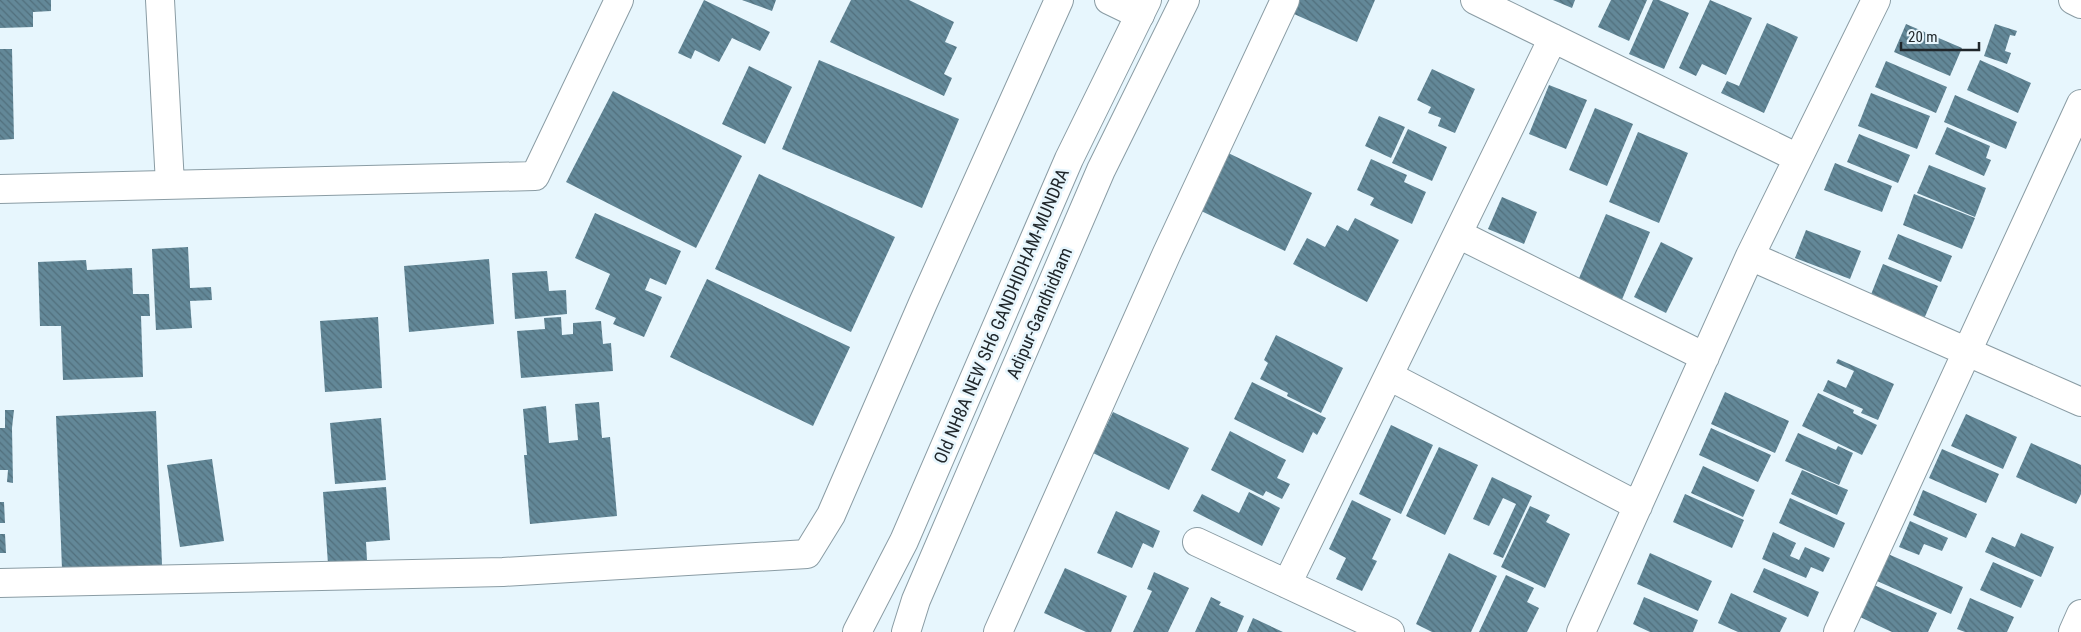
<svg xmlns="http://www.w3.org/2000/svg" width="2081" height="632" font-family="'Roboto Condensed',sans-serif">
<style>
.building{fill:url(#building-back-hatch)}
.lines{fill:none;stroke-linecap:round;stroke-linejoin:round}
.minor-casing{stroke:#8a9ca4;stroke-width:30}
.major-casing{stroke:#8a9ca4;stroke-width:30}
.minor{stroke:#fff;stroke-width:28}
.major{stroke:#fff;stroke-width:28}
.labels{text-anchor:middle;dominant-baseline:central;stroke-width:5;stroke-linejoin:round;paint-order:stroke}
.street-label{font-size:18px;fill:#20272b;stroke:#e7f6fd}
</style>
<defs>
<pattern id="building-back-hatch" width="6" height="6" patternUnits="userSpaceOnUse" patternTransform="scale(1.25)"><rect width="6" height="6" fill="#638898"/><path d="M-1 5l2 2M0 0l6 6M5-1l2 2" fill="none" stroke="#516f7c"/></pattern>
</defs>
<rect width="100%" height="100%" fill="#e7f6fd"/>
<!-- building -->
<path class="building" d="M 0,0 L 51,0 L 51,11 L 33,12 L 33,27 L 0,28 Z
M 704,0 L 770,32 L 760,51 L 732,38 L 719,62 L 695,50 L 691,59 L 678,53 Z
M 742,0 L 776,0 L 772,11 Z
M 851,0 L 909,0 L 954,22 L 945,42 L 957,47 L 944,74 L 952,78 L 944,96 L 830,42 Z
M 1300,0 L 1375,0 L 1357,42 L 1294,14 Z
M 1553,0 L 1575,0 L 1572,8 Z
M 1611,0 L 1647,0 L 1629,41 L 1598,27 Z
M 1653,0 L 1659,0 L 1689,13 L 1664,69 L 1629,54 Z
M 1710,0 L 1752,18 L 1726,75 L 1702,64 L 1696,76 L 1679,68 Z
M 1767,23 L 1798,37 L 1764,113 L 1721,93 L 1727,81 L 1739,86 Z
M 1906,24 L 1962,48 L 1950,76 L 1894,52 Z
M 1995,24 L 2017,31 L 2015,36 L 2010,35 L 2005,51 L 2011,53 L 2007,64 L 1984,56 Z
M 0,49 L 12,49 L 14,139 L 0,140 Z
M 819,60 L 959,119 L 922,208 L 782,149 Z
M 1980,60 L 2031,83 L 2018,113 L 1967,90 Z
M 1886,61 L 1947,87 L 1936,113 L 1875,87 Z
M 749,66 L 792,87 L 765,144 L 722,124 Z
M 1432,69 L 1475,89 L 1455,133 L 1438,126 L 1441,118 L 1428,113 L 1431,107 L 1417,100 Z
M 1549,85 L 1587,100 L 1566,149 L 1529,134 Z
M 613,91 L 742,156 L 696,248 L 566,182 Z
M 1871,93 L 1930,116 L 1917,149 L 1858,126 Z
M 1955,95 L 2017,122 L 2006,149 L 1944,122 Z
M 1595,108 L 1633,124 L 1607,186 L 1569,170 Z
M 1379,116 L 1405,127 L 1391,158 L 1365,146 Z
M 1947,127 L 1990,146 L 1986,158 L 1991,160 L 1984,176 L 1935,154 Z
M 1408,129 L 1447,147 L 1432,181 L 1392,163 Z
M 1638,132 L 1688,153 L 1659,223 L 1609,202 Z
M 1859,134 L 1910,155 L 1898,183 L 1847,162 Z
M 1224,151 L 1312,193 L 1285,251 L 1197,209 Z
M 1371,159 L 1407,175 L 1404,182 L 1426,192 L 1412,224 L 1370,205 L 1374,198 L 1357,190 Z
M 1835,163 L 1892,186 L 1882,212 L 1824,190 Z
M 1929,165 L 1986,188 L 1975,217 L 1917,193 Z
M 759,174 L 895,237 L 851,332 L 715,269 Z
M 1914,194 L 1975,218 L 1962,249 L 1903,225 Z
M 1502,197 L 1537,212 L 1524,244 L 1488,229 Z
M 595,213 L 681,251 L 666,285 L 650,278 L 645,290 L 662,297 L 644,337 L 613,324 L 616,318 L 595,309 L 610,274 L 575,258 Z
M 1606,214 L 1650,232 L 1621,302 L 1577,283 Z
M 1355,218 L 1399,240 L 1367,302 L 1293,264 L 1307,238 L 1325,247 L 1337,225 L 1348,231 Z
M 1806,230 L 1861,251 L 1850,279 L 1795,258 Z
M 1898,234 L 1952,256 L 1941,282 L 1888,259 Z
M 1661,242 L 1693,258 L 1666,313 L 1634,297 Z
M 188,247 L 190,288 L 211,287 L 212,300 L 190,301 L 192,328 L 156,330 L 152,249 Z
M 489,259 L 494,324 L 409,332 L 404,266 Z
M 86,260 L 87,270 L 132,268 L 133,294 L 149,294 L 150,316 L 141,316 L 143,377 L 63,380 L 61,326 L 40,326 L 38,262 Z
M 1883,264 L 1938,286 L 1924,319 L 1870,297 Z
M 547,271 L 549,291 L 566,290 L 567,314 L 515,319 L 512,273 Z
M 707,279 L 850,347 L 813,426 L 670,357 Z
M 378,317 L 382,388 L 325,392 L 320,321 Z
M 561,317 L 562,335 L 573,334 L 573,323 L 601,321 L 603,344 L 611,343 L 613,371 L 521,378 L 517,331 L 545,329 L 544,318 Z
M 1276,335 L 1343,368 L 1321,413 L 1287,396 L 1288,393 L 1260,379 L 1268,363 L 1264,360 Z
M 1838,359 L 1894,384 L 1878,420 L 1861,413 L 1863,409 L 1823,391 L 1828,380 L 1846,388 L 1854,371 L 1836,363 Z
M 1252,382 L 1326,418 L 1317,435 L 1313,432 L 1303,453 L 1234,419 Z
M 1725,392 L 1789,421 L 1775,453 L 1711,424 Z
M 1818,393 L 1854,410 L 1853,413 L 1877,425 L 1862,455 L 1802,426 Z
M 599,402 L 602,438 L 610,437 L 617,516 L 530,524 L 524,455 L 527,455 L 523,409 L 546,406 L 549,443 L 578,440 L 575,404 Z
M 5,410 L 14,410 L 12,428 L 13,483 L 7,482 L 8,470 L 0,470 L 0,428 L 5,428 Z
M 156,411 L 162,565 L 62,569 L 56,416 Z
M 1113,412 L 1189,448 L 1169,490 L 1093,453 Z
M 1966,414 L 2017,437 L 2003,469 L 1951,446 Z
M 381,418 L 386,480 L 335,484 L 330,423 Z
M 1391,425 L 1433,445 L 1401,514 L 1359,494 Z
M 1711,428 L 1771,455 L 1758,482 L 1699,455 Z
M 1230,431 L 1286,460 L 1277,478 L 1290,484 L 1282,499 L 1266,491 L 1263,496 L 1211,470 Z
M 1798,433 L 1836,450 L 1838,446 L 1853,453 L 1839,485 L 1785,461 Z
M 2031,443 L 2081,465 L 2081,494 L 2076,504 L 2016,477 Z
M 1439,447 L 1478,465 L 1445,535 L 1406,516 Z
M 1942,449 L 1999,474 L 1986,503 L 1929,478 Z
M 212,459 L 224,541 L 180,547 L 167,465 Z
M 1703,466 L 1755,490 L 1743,517 L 1691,493 Z
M 1802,470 L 1848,490 L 1837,515 L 1791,494 Z
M 1492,477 L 1532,496 L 1503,558 L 1493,554 L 1516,504 L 1503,498 L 1489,526 L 1473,519 Z
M 386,487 L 390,540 L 366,542 L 367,560 L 328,564 L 323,492 Z
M 1923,490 L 1977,514 L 1966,538 L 1913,515 Z
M 1249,492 L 1280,508 L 1262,546 L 1193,511 L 1202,494 L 1239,513 Z
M 1685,494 L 1744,520 L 1732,548 L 1673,522 Z
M 1790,498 L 1845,523 L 1834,548 L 1779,523 Z
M 1352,500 L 1391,519 L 1372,559 L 1377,561 L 1362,591 L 1336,579 L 1346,558 L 1329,549 Z
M 0,502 L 4,502 L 5,523 L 0,523 Z
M 1530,506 L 1550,515 L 1546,522 L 1570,534 L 1545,588 L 1501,567 Z
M 1116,511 L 1160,531 L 1153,548 L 1143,543 L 1132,568 L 1097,553 Z
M 1910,521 L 1948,538 L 1942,551 L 1924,544 L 1919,555 L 1899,547 Z
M 1773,532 L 1796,543 L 1790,556 L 1799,560 L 1805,547 L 1830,558 L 1823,572 L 1811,567 L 1806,578 L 1762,559 Z
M 2021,533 L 2054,547 L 2041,577 L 1985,552 L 1992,537 L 2015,547 Z
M 0,534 L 5,534 L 6,553 L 0,553 Z
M 1449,553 L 1497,576 L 1471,632 L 1432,632 L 1416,624 Z
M 1650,553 L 1712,581 L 1698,611 L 1637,584 Z
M 1888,554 L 1963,587 L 1951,614 L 1877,581 Z
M 1993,562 L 2034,580 L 2021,608 L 1980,590 Z
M 1065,568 L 1127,596 L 1111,632 L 1086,632 L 1044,613 Z
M 1764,568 L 1819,592 L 1808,617 L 1753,592 Z
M 1154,572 L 1189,588 L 1168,632 L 1133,632 L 1152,591 L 1147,589 Z
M 1506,575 L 1534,588 L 1527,602 L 1539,608 L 1527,632 L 1479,632 Z
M 1874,585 L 1937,613 L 1928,632 L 1892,632 L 1860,617 Z
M 1731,593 L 1787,618 L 1780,632 L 1738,632 L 1718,623 Z
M 1211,597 L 1221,602 L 1219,605 L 1244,616 L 1237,632 L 1195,632 Z
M 1644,597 L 1698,620 L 1693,632 L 1650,632 L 1633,624 Z
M 1970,598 L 2014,617 L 2007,632 L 1965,632 L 1957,629 Z
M 1253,618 L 1283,632 L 1247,632 Z"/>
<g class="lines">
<!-- minor casing -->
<g class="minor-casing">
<path id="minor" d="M 160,0 L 170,184
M 1109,0 L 1140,15
M 1475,0 L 1798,158
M 2073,0 L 2081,4
M 0,189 L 535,176 L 619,0
M 1458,234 L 1705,357
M 1750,256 L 2081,402
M 1389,376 L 1638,506
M 1197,542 L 1390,632
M 0,583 L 503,572 L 807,554 L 831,515 L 923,303 L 1059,0
M 1287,584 L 1553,38
M 998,632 L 1167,253 L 1285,0
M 1581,632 L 1750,256 L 1876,0
M 1838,632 L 2081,104
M 2073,632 L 2081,614"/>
</g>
<!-- major casing -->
<g class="major-casing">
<path id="major" d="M 857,632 L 904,541 L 1069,159 L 1147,0
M 906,632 L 916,600 L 1101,170 L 1185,0"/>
</g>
<!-- minor -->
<use href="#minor" class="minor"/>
<!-- major -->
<use href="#major" class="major"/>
</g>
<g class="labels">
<!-- street labels -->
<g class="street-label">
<text transform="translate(1039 313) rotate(-67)">Adipur-Gandhidham</text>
<text transform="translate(1001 316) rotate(-67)">Old NH8A NEW SH6 GANDHIDHAM-MUNDRA</text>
</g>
</g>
<!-- scale -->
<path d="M1901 42v8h78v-8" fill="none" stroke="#20272b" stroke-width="2.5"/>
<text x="1908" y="42" font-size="15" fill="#20272b" stroke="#e7f6fd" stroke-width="4" paint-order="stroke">20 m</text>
</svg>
